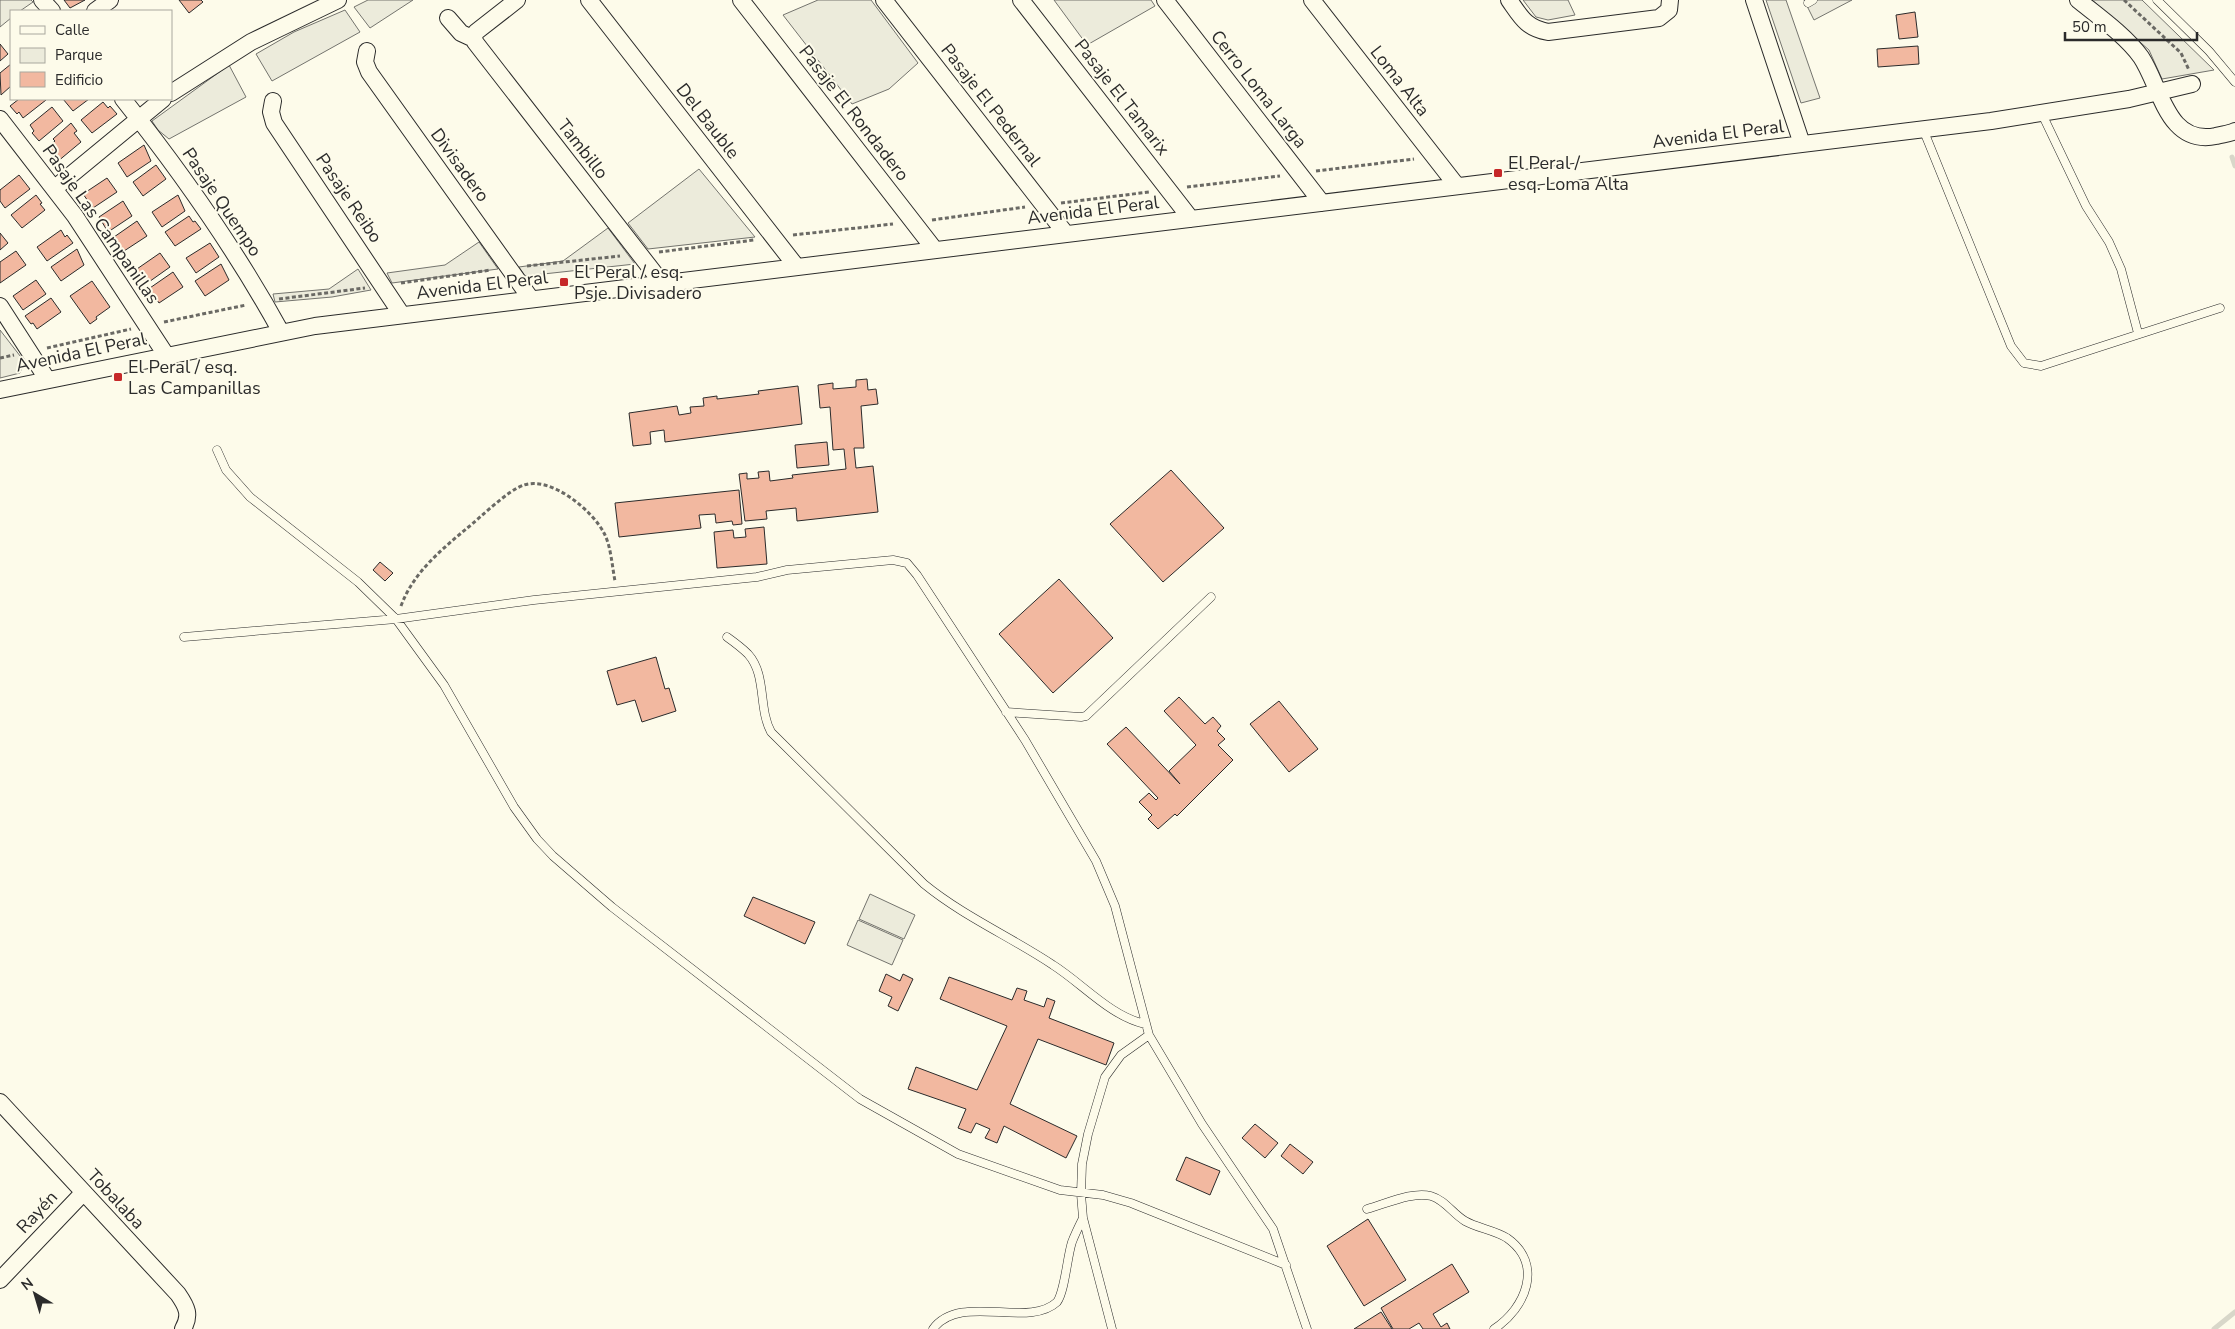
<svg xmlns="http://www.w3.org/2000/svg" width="2235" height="1329" font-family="'Nunito Sans',sans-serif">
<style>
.green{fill:#ecebdb;stroke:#74746e}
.parking{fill:#eceadb;stroke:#74746e}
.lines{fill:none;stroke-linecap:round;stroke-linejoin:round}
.stream{stroke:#d8d7c9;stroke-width:5}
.building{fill:#f2b8a0;stroke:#2b2b2b}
.lane-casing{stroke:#2b2b2b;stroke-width:9}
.street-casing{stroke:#2b2b2b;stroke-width:18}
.path{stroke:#6a6964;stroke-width:3;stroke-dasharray:4 2.5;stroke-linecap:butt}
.lane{stroke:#fdfbea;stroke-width:8}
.street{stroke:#fdfbea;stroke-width:16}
.poi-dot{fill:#c62828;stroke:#fdfbea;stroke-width:2}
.labels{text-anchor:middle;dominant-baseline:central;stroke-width:4;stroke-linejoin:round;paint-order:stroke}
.street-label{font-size:18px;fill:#2b2b2b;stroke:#fdfbea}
.poi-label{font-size:18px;fill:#2b2b2b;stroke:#fdfbea;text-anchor:start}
</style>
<rect width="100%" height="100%" fill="#fdfbea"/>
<!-- green -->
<path class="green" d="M 0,0 L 31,0 L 33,2 L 20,11 L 11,11 L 11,18 L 0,27 Z
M 368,0 L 413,0 L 370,28 L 354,7 Z
M 818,0 L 871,0 L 918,63 L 889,89 L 852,104 L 783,15 Z
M 1054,0 L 1151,0 L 1155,6 L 1087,45 Z
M 1523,0 L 1568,0 L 1575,15 L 1548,20 L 1536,17 Z
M 1766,0 L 1786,0 L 1820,98 L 1801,103 Z
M 2092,0 L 2142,0 L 2214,70 L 2162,79 L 2149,50 Z
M 345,10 L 360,32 L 272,81 L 256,54 L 294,32 Z
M 229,65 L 246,97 L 169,139 L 158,130 L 152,121 Z
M 699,169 L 755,237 L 648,249 L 628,223 Z
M 608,228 L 635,264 L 525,276 L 519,267 L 563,261 Z
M 479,242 L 498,269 L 392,283 L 387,273 L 445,265 Z
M 358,269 L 371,290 L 332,297 L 275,302 L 273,294 L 329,289 Z
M 0,330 L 24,361 L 20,373 L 0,378 Z
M 870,894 L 915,915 L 904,939 L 859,919 Z
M 858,920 L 903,940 L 892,965 L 847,945 Z"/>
<!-- parking -->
<path class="parking" d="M 1804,0 L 1852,0 L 1814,20 Z"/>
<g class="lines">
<!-- stream -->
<path class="stream" d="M 2232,157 L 2235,166
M 2214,1329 L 2235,1312"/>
</g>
<!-- building -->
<path class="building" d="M 64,0 L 85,0 L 70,8 Z
M 179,0 L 201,0 L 203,2 L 189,13 Z
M 1915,12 L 1918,37 L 1899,39 L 1896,15 Z
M 0,44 L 8,54 L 0,61 Z
M 1918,46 L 1919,64 L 1878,67 L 1877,49 Z
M 11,64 L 11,86 L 1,95 L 0,73 Z
M 19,99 L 45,99 L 46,100 L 23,118 L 19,112 L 17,114 L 10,106 Z
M 63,99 L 89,99 L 73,111 Z
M 103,102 L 108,108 L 110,106 L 117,114 L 92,133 L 81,120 Z
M 52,107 L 63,121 L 39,141 L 32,133 L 34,131 L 30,125 Z
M 71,123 L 77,131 L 74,133 L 81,142 L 57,162 L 50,154 L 53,153 L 48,147 L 55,141 L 53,139 Z
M 144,145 L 151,161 L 127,177 L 118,163 Z
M 156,165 L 166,179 L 143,196 L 133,182 Z
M 19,175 L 30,189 L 5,208 L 0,201 L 0,190 Z
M 107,178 L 117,192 L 93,208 L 83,194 Z
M 36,195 L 42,203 L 40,204 L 45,210 L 22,228 L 11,215 Z
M 178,195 L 185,211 L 162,227 L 152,212 Z
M 123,201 L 132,216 L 108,232 L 99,217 Z
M 189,216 L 193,222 L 195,221 L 201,229 L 175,246 L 165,232 Z
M 137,221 L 147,236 L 121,253 L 116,245 L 118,243 L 114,237 Z
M 61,230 L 65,237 L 67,235 L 73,243 L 47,261 L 37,247 Z
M 0,233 L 8,243 L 0,250 Z
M 210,243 L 219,257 L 196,273 L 186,258 Z
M 77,249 L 84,265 L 61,281 L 51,267 Z
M 16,251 L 26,265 L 0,283 L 0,262 Z
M 160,253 L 170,267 L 146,284 L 134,271 Z
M 221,264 L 229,280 L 205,296 L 195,281 Z
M 173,272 L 183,287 L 159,303 L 155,297 L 153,298 L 147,290 Z
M 36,280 L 46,294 L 23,310 L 13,296 Z
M 92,281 L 110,307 L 96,317 L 97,319 L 90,324 L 70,296 Z
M 51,298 L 61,312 L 37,329 L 33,323 L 31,324 L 25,316 Z
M 867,379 L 868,390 L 876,389 L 878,404 L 861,406 L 864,448 L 854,448 L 856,468 L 873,466 L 878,512 L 797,521 L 796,508 L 766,511 L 767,519 L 745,521 L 739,474 L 747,473 L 747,479 L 759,478 L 758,472 L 769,471 L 770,481 L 793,478 L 792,475 L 846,469 L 844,449 L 833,450 L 830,407 L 820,408 L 818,385 L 833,383 L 833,389 L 856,387 L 856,380 Z
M 798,386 L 802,424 L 665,442 L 664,430 L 650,432 L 651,444 L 633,446 L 629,413 L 677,406 L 679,415 L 691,413 L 690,407 L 704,406 L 703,398 L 717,396 L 717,399 L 759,394 L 758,391 Z
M 827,442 L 829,465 L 797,468 L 795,445 Z
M 1171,470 L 1224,528 L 1163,582 L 1110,524 Z
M 739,490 L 742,524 L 733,525 L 732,521 L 716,523 L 715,514 L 699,515 L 701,528 L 619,537 L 615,503 Z
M 764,527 L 767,564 L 717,568 L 714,532 L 733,530 L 734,538 L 746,537 L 745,529 Z
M 380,562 L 393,573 L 385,581 L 373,570 Z
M 1059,579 L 1113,638 L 1053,693 L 999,634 Z
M 656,657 L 665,689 L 669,688 L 676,711 L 642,722 L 635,700 L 617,705 L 607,671 Z
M 1179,697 L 1205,724 L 1213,717 L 1221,726 L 1217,731 L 1225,739 L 1218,745 L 1233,760 L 1177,816 L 1175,814 L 1158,829 L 1148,819 L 1152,815 L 1139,802 L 1149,793 L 1156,800 L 1158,798 L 1107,744 L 1126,727 L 1180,784 L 1169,771 L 1196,745 L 1164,711 Z
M 1279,701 L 1318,749 L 1289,772 L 1250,724 Z
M 753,897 L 815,922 L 805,944 L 744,916 Z
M 886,974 L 900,981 L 903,974 L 913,979 L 898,1011 L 888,1006 L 892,997 L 879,991 Z
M 949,977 L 1012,1000 L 1017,988 L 1027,991 L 1024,1000 L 1044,1007 L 1047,998 L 1055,1001 L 1049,1018 L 1114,1043 L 1106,1065 L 1038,1039 L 1010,1104 L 1077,1136 L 1066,1158 L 1004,1126 L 997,1143 L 985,1138 L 990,1129 L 976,1123 L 971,1133 L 958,1128 L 966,1109 L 908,1089 L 916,1067 L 977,1090 L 1007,1026 L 940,999 Z
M 1255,1124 L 1278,1143 L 1265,1158 L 1242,1138 Z
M 1290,1144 L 1313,1162 L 1303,1174 L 1281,1156 Z
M 1186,1157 L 1220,1171 L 1210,1195 L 1176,1180 Z
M 1368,1219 L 1406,1280 L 1364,1306 L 1327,1246 Z
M 1452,1264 L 1469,1292 L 1433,1314 L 1441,1327 L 1447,1323 L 1450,1329 L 1423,1329 L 1419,1323 L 1409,1329 L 1393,1329 L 1381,1308 Z
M 1381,1312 L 1392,1329 L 1354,1329 Z"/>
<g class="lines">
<!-- lane casing -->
<g class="lane-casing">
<path id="lane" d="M 2157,0 L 2209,51 L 2235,82
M 1808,3 L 1813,0
M 2042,114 L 2086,206 L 2109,242 L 2121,269 L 2138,333
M 1923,129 L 2011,346 L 2024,363 L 2041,366 L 2220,308
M 217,450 L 226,470 L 250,497 L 358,582 L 396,619 L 444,685 L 514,807 L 537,839 L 553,856 L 612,907 L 860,1099 L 958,1154 L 1060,1190 L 1103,1195 L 1131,1203 L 1286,1265
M 184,637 L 396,619 L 534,600 L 757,577 L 787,570 L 893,560 L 907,563 L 917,575 L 1025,740 L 1096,861 L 1115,906 L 1149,1035 L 1202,1124 L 1273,1229 L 1307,1329
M 727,637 C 734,642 742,648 748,654 C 767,675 758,708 771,732 L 924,884 C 963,916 1011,937 1053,965 C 1083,984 1110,1016 1145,1024
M 1006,712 L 1081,717 L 1086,716 L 1211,597
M 1367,1209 C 1386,1204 1412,1191 1431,1196 C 1445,1200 1453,1214 1465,1221 C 1477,1228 1494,1230 1507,1238 C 1544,1264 1526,1308 1494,1329
M 933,1329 C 960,1292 1028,1329 1057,1302 C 1065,1291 1067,1257 1072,1242 C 1075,1234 1079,1226 1083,1218
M 1112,1329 L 1083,1218 L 1081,1194 L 1082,1164 L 1088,1134 L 1105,1077 L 1121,1055 L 1149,1035"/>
</g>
<!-- street casing -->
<g class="street-casing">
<path id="street" d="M 42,0 L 52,11
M 517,0 L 476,32 L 474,36 L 475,42 L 662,283
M 589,0 L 796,266
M 741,0 L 935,250
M 884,0 L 1066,234
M 1021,0 L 1191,219
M 1165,0 L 1322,203
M 1312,0 L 1457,186
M 1509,0 C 1521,17 1526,28 1548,32 L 1659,18 L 1669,10 L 1670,0
M 1754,0 L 1802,144
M 2078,0 C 2098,16 2126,36 2141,57 C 2161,87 2167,146 2216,136 C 2223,134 2229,134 2235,131
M 95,11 L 110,0
M 448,18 L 461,33 L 474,39
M 367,51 L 365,62 L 369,72 L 531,299
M 171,93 L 251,42 L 338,0
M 123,99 C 181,172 236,250 281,332
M 273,101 L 271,112 L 274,123 L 402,315
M 0,119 L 75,216 L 166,355
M 55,188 L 163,99
M 0,306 L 47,379
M 0,390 L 315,326 L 1991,121 L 2129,99 L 2192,84
M 0,1102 L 178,1294 C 187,1307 191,1315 183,1329
M 0,1280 L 83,1193"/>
</g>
<!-- path -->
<path class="path" d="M 2124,0 L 2181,53 L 2189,70
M 1316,171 L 1414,159
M 1187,187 L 1280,176
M 1061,203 L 1149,192
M 932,220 L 1025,207
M 793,235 L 893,224
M 659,252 L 754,240
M 527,266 L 620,256
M 401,283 L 491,270
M 279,299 L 365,288
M 164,322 L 246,305
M 47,348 L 131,329
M 0,358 L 14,355
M 401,606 C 413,573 440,551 466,529 C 480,518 508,490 524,485 C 551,476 592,510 604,533 C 611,546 612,566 615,581"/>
<!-- lane -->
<use href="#lane" class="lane"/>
<!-- street -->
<use href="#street" class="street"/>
</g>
<!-- markers -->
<g class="poi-dot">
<rect x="1493" y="168" width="10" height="10" rx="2.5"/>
<rect x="559" y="277" width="10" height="10" rx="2.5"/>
<rect x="113" y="372" width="10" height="10" rx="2.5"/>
</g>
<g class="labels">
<!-- street labels -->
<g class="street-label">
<text transform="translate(1400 81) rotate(52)">Loma Alta</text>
<text transform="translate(1259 89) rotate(52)">Cerro Loma Larga</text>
<text transform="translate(1122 97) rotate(52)">Pasaje El Tamarix</text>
<text transform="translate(991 105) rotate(52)">Pasaje El Pedernal</text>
<text transform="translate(854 113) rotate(52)">Pasaje El Rondadero</text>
<text transform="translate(708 121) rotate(52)">Del Bauble</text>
<text transform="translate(1718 134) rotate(-7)">Avenida El Peral</text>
<text transform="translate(583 149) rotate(52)">Tambillo</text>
<text transform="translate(460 165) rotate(54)">Divisadero</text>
<text transform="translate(349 198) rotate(56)">Pasaje Reibo</text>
<text transform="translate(222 202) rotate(56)">Pasaje Quempo</text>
<text transform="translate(1093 210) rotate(-7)">Avenida El Peral</text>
<text transform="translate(101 224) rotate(55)">Pasaje Las Campanillas</text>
<text transform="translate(482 285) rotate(-7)">Avenida El Peral</text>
<text transform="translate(81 352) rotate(-12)">Avenida El Peral</text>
<text transform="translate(116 1199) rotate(47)">Tobalaba</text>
<text transform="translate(37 1212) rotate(-47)">Rayén</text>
</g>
<!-- poi labels -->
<g class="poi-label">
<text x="1508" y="163">El Peral /<tspan x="1508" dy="21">esq. Loma Alta</tspan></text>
<text x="574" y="272">El Peral / esq.<tspan x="574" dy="21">Psje. Divisadero</tspan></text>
<text x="128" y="367">El Peral / esq.<tspan x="128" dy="21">Las Campanillas</tspan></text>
</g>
</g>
<!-- legend -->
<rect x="10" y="10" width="162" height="90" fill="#fdfbea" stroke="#a9a89e"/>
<rect x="20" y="26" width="25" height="8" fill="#fdfbea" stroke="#a9a89e"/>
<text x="55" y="35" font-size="15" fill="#2b2b2b">Calle</text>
<rect x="20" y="48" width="25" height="15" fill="#ecebdb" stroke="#a9a89e"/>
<text x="55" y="60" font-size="15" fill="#2b2b2b">Parque</text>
<rect x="20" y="72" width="25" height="15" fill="#f2b8a0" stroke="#a9a89e"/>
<text x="55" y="85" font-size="15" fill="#2b2b2b">Edificio</text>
<!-- north arrow -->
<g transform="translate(35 1294) rotate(322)" stroke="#fdfbea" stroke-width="4" paint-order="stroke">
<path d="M0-4L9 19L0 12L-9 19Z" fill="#2b2b2b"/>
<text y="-8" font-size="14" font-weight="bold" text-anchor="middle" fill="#2b2b2b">N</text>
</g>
<!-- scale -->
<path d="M2065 32v8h132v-8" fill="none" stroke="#2b2b2b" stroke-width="2.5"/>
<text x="2072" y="32" font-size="15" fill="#2b2b2b" stroke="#fdfbea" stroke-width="4" paint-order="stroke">50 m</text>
</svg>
